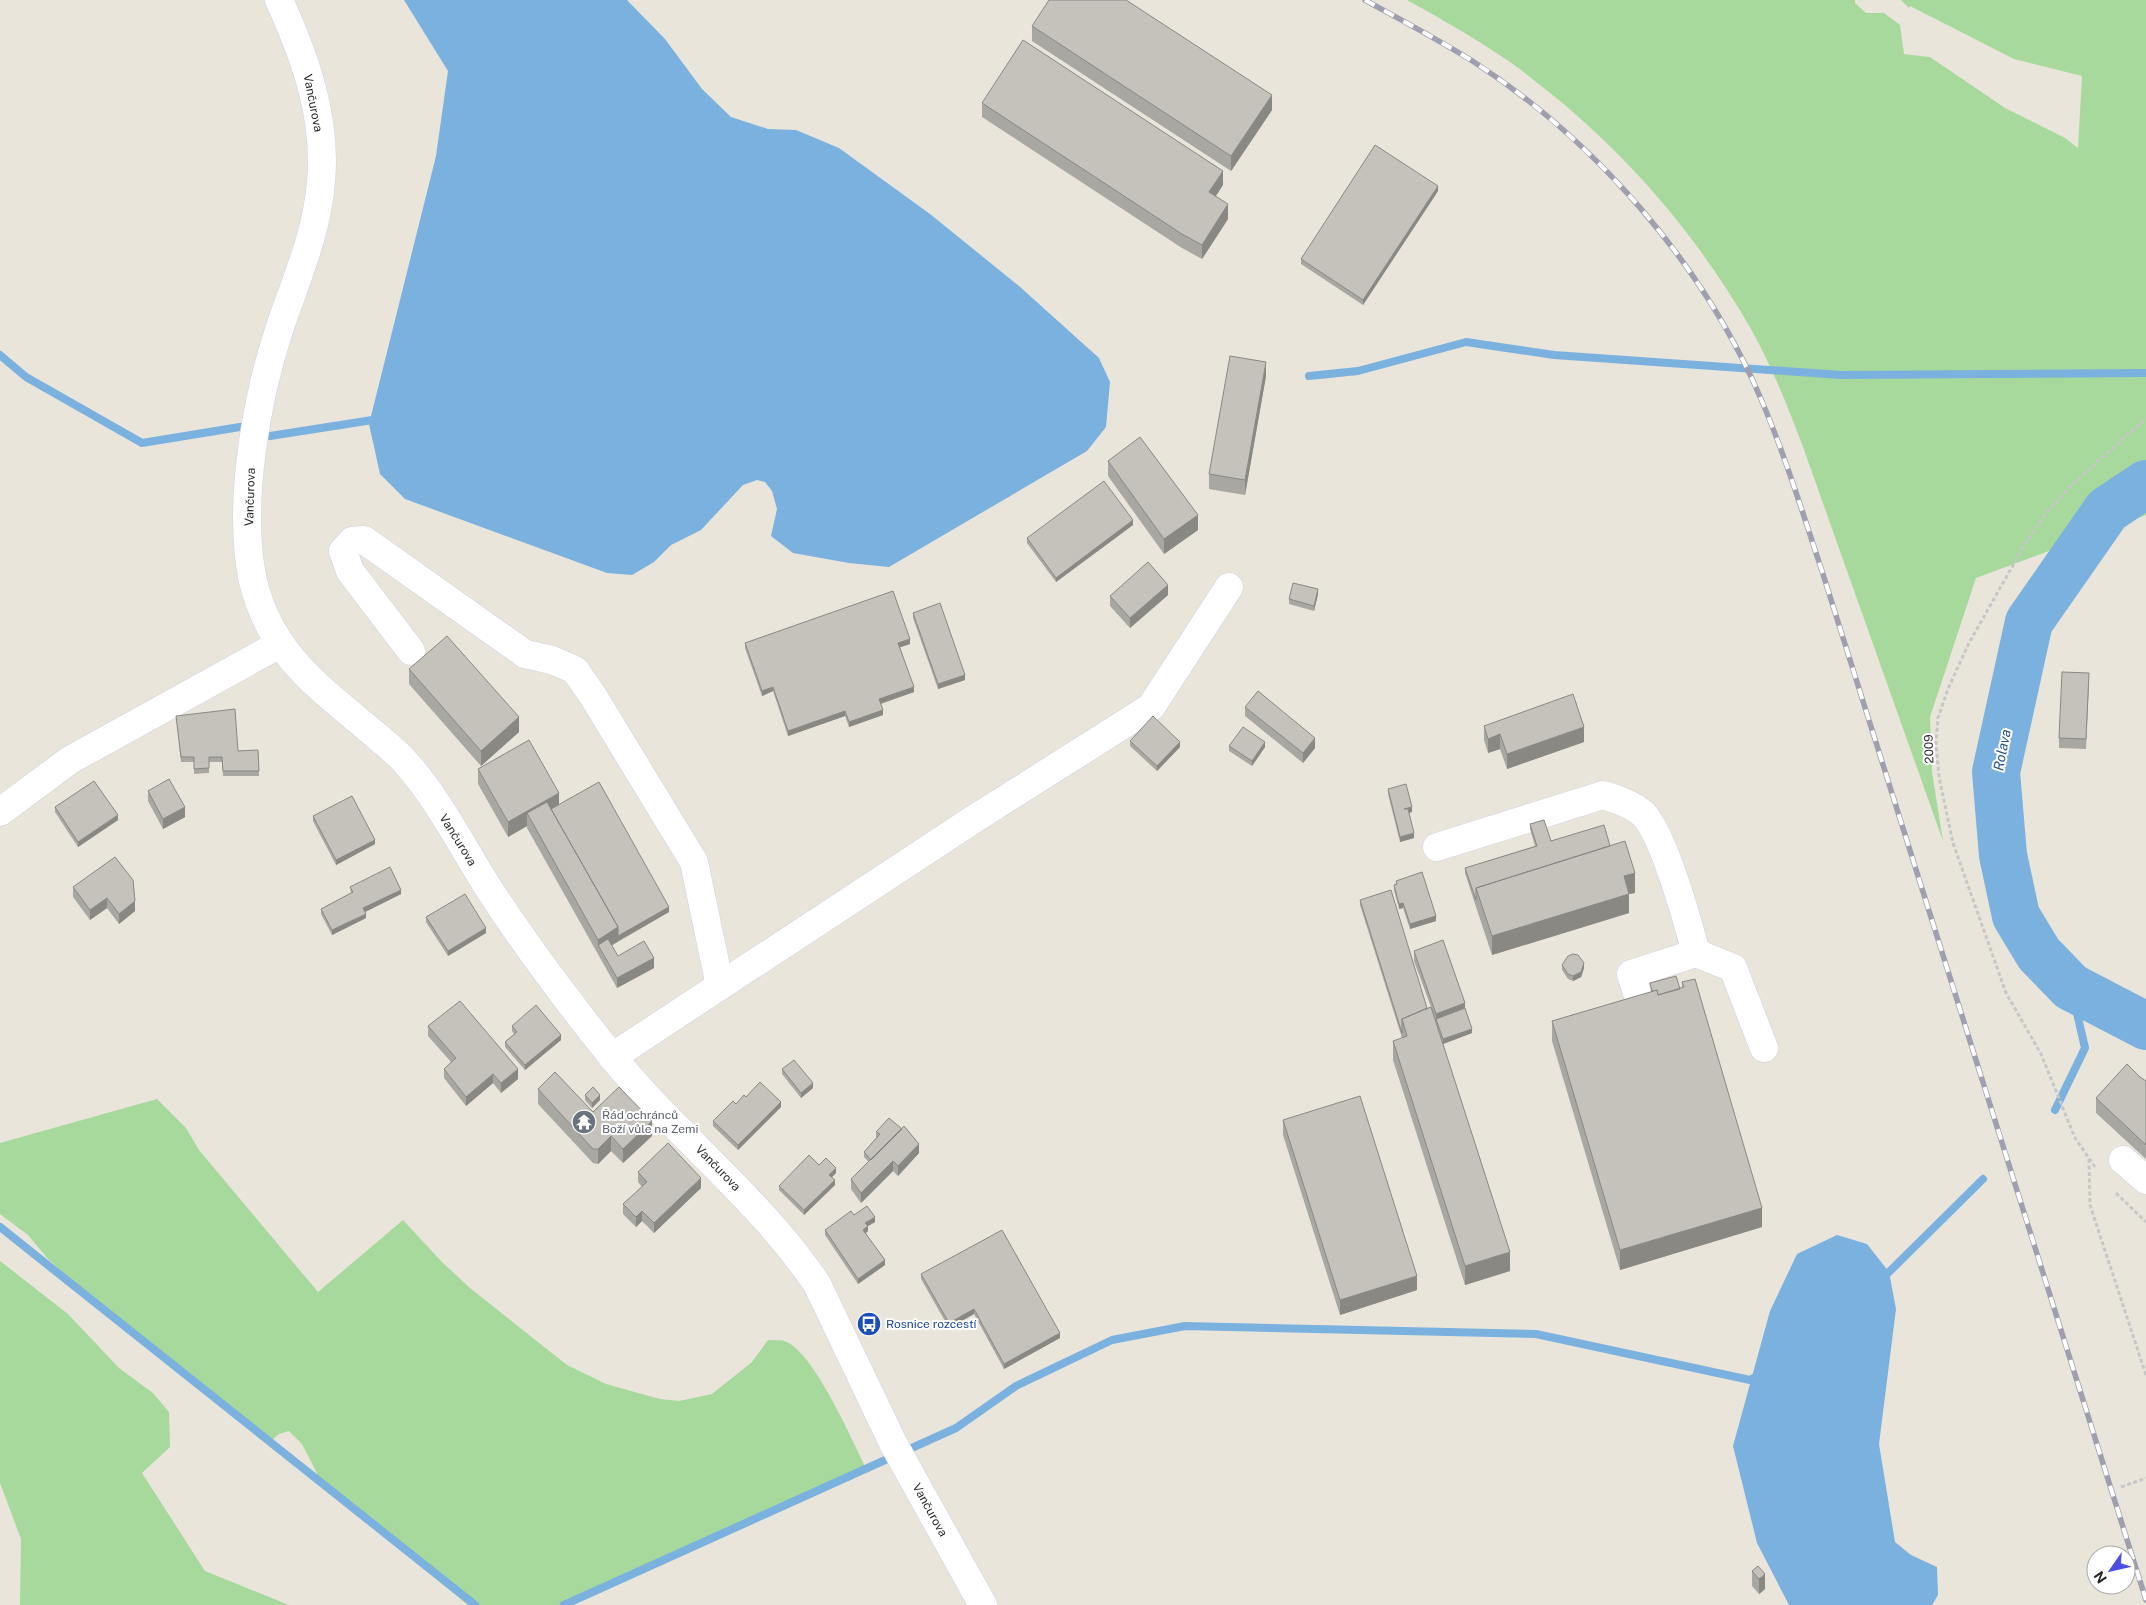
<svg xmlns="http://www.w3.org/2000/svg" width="2146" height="1605" font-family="'Public Sans',sans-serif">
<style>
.green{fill:#a7d99d}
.water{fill:#7ab1df}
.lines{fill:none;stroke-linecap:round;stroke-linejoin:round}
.stream{stroke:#7ab1df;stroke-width:8}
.river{stroke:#7ab1df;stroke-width:48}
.minor-casing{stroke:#d1d1df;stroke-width:29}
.path{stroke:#c7c7c7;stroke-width:3;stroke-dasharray:4 2.5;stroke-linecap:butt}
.minor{stroke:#fff;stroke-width:28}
.rail-casing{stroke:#9f9fb0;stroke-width:5.5}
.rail{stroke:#fff;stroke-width:4;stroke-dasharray:11;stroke-linecap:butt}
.wall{fill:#a9a7a1}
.shaded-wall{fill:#898883}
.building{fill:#c4c2bb;stroke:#898883}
.labels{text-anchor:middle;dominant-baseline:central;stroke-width:4;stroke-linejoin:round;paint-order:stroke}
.street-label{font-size:12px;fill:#282828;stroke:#fff}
.worship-label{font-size:12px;fill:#5b616d;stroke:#fff;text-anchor:start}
.transit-label{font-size:12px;fill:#164399;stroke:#fff;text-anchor:start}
.water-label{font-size:14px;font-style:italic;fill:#1d4f87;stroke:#fff}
</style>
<rect width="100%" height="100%" fill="#e9e5db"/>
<!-- green -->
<path class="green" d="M 1407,0 L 1855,0 L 1855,3 L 1866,13 L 1884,13 L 1900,25 L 1904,54 L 1930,57 L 2005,108 L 2065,138 L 2078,148 L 2082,76 L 2014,59 L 1910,6 L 1909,8 L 1901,0 L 2146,0 L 2146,515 L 1976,578 L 1930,717 L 1932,772 L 1943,841 L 1803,447 C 1788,407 1772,367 1751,329 C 1697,235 1626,152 1540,85 C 1528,76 1517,66 1504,58 C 1473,37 1440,18 1407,0 Z
M 157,1099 L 186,1128 L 199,1150 L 318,1292 L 403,1220 L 442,1262 L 470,1288 L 567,1365 L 606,1384 L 660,1399 L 679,1401 L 712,1394 L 752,1362 L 768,1340 C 774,1341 781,1339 787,1342 C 815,1355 852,1440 867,1470 L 830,1489 L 569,1605 L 468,1605 L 346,1504 L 320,1479 L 302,1444 L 289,1431 L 279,1434 L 272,1440 L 231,1414 L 86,1293 L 48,1259 L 28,1235 L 0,1214 L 0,1143 Z
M 0,1261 L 68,1314 L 119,1368 L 153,1393 L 169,1412 L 170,1447 L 142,1473 L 205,1571 L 289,1605 L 20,1605 L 21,1539 L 0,1483 Z"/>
<!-- water -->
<path class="water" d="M 404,0 L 627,0 L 665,39 L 702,89 L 731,117 L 768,129 L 796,130 L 839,148 L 930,214 L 1019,286 L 1099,358 L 1110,382 L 1106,427 L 1087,451 L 889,567 L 849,563 L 793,553 L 771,536 L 777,509 L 772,491 L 765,482 L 757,480 L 743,485 L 701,530 L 671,545 L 654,562 L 632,575 L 607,573 L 405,499 L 380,474 L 369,424 L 436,156 L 448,71 Z
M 1837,1235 L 1867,1244 L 1889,1272 L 1896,1309 L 1879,1444 L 1895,1542 L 1911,1555 L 1937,1567 L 1938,1595 L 1932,1605 L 1789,1605 L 1757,1543 L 1733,1446 L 1770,1311 L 1797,1254 Z"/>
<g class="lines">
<!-- stream -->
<path class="stream" d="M 0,355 L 26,377 L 142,443 L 240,427
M 1309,376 L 1358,371 L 1466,342 L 1554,355 L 1841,375 L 2146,373
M 270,436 L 379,419
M 2055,1110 L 2085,1048 L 2071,987
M 0,1227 L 475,1605
M 1882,1279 L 1983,1179
M 564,1605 L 956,1428 L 1016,1386 L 1112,1340 L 1185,1326 L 1536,1334 L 1750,1380 L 1757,1376"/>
<!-- river -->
<path class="river" d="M 2146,484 L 2107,510 L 2029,622 L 1996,772 L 2003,855 L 2016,916 L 2039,954 L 2071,987 L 2146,1026"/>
<!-- minor casing -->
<g class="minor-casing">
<path id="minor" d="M 279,0 C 305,57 327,118 321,182 C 317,233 296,280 280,327 C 256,399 237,507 253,581 C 271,657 323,690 378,737 C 387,745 398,753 406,763 C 439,799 466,854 493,895 C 529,950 569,1003 610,1054 C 675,1135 759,1198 817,1284 L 893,1443 L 983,1605
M 411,651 L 350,571 L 343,551 L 352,541 L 364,540 L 525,654 L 552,660 L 575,670 L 593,696 L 694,862 L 720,986
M 0,812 L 70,760 L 280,644
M 1437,847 L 1603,795 C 1616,799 1632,804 1642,813 C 1663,831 1688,923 1696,953 L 1631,974 L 1641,1005
M 1696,953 L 1733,968 L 1764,1048
M 612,1057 L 971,821 L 1151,707 L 1229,587
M 2123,1160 L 2146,1180"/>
</g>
<!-- path -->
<path class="path" d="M 2089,1159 L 2090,1205 L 2146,1375
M 2095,1167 L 2075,1138 L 2041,1054 L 2006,993 L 1953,843 L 1939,777 L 1936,743 L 1938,718 L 1948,689 L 1969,643 L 2025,544 L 2044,516 L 2069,488 L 2146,418
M 2116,1193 L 2146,1222
M 2121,1487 L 2146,1478"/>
<!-- minor -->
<use href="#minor" class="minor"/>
<!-- rail casing -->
<g class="rail-casing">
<path id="rail" d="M 1365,0 C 1401,20 1439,40 1474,62 C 1596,141 1704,265 1761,399 C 1785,455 1803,514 1822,571 L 2146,1600"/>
</g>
<!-- rail -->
<use href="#rail" class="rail"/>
</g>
<!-- wall -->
<path class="wall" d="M 1032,26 L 1272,110 L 1231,171 L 1032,41 Z
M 982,103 L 1223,185 L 1216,196 L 1228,219 L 1202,259 L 1182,248 L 982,117 Z
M 1438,191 L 1363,305 L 1301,264 L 1301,259 Z
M 1266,376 L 1245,495 L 1209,489 L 1209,474 Z
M 1108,461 L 1198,530 L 1164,554 L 1108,476 Z
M 1133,525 L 1056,582 L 1027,543 L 1027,538 Z
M 1318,594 L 1314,611 L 1289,604 L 1289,599 Z
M 1168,595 L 1130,628 L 1110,606 L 1110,596 Z
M 913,613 L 965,680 L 938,689 L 913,618 Z
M 745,643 L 910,644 L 900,647 L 914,692 L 881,704 L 883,715 L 849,727 L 845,716 L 788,736 L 773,691 L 762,696 L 745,648 Z
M 409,669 L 519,732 L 481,766 L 409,684 Z
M 2089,683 L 2086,749 L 2059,748 L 2059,738 Z
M 1245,707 L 1315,748 L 1303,763 L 1245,716 Z
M 176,716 L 238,751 L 258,750 L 259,776 L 223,776 L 222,762 L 209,762 L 209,773 L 194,774 L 194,762 L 181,762 Z
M 1484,726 L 1584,742 L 1507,769 L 1500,749 L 1488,753 L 1484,740 Z
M 1130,741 L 1180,747 L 1157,771 L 1130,746 Z
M 1229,746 L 1265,747 L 1252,766 L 1229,751 Z
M 478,769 L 559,805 L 669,912 L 611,946 L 618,956 L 654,968 L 617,988 L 527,828 L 527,826 L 508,837 L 478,784 Z
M 1388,789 L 1412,812 L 1409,813 L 1414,838 L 1400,842 L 1388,794 Z
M 148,791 L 185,817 L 163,829 L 148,801 Z
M 55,807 L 118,820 L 78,847 L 55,812 Z
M 313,816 L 375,844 L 336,865 L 313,821 Z
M 1530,824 L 1551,841 L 1610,846 L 1635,893 L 1629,894 L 1629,913 L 1492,955 L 1476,907 L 1465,873 L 1465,868 L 1535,846 L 1530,829 Z
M 133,880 L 135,911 L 119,924 L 107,908 L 90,920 L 73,897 L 73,887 Z
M 1396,881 L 1436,921 L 1410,929 L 1403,908 L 1399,909 L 1394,890 L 1394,885 L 1396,884 Z
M 350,887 L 401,894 L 365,912 L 366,918 L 332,935 L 321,914 L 321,909 L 351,893 Z
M 1360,900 L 1427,1008 L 1431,1007 L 1414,961 L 1414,951 L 1465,1008 L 1472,1033 L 1443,1044 L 1510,1271 L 1465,1285 L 1393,1060 L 1393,1041 L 1402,1038 L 1360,905 Z
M 426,917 L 486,933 L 448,956 L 426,922 Z
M 1562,965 L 1584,968 L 1581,977 L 1573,981 L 1568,979 L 1562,970 Z
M 1682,982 L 1762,1227 L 1620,1270 L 1552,1041 L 1552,1021 L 1651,992 L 1650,983 L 1680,989 L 1682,988 Z
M 428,1026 L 518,1079 L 501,1093 L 493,1083 L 466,1106 L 444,1078 L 444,1069 L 451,1062 L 428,1036 Z
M 512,1026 L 561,1040 L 525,1070 L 505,1047 L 505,1042 L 514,1034 L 512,1031 Z
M 782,1069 L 813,1088 L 801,1098 L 782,1074 Z
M 2140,1077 L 2146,1081 L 2146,1159 L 2096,1113 L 2096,1098 Z
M 538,1089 L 593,1112 L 652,1136 L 623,1163 L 611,1151 L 598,1164 L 593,1163 L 538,1104 Z
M 585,1095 L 600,1100 L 592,1108 L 585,1100 Z
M 746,1097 L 781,1107 L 738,1150 L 713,1126 L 713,1121 Z
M 1283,1120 L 1417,1290 L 1340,1315 L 1283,1135 Z
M 876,1132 L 919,1153 L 898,1176 L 893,1171 L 861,1203 L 851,1189 L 851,1179 L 869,1162 L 864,1157 L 864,1152 L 877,1137 L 876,1137 Z
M 819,1165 L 836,1173 L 832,1177 L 835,1185 L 804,1215 L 779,1190 L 779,1186 Z
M 638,1172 L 701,1188 L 654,1233 L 642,1221 L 636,1227 L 623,1214 L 623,1204 L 642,1187 L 638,1182 Z
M 854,1215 L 875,1222 L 868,1226 L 868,1231 L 866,1233 L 885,1265 L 858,1284 L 825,1235 L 825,1230 Z
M 921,1274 L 1060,1338 L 1004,1369 L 974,1314 L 949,1328 L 921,1279 Z
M 1758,1566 L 1765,1589 L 1759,1594 L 1752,1586 L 1752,1571 Z"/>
<!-- shaded-wall -->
<path class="shaded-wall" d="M 1272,95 L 1272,110 L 1231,171 L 1231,156 Z
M 1223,171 L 1223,185 L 1209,206 L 1209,192 Z
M 1438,186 L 1438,191 L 1363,305 L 1363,300 Z
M 1228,204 L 1228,219 L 1202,259 L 1202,245 Z
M 1266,362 L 1266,376 L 1245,495 L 1245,480 Z
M 1198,515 L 1198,530 L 1164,554 L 1164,539 Z
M 1133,520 L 1133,525 L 1056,582 L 1056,578 Z
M 1168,585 L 1168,595 L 1130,628 L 1130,618 Z
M 1318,589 L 1318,594 L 1314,611 L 1314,606 Z
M 910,639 L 910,644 L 898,648 L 898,643 Z
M 965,675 L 965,680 L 938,689 L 938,684 Z
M 773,687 L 773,691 L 762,696 L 762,691 Z
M 914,687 L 914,692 L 879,704 L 879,699 Z
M 883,710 L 883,715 L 849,727 L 849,722 Z
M 845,711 L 845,716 L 788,736 L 788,731 Z
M 519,717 L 519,732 L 481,766 L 481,751 Z
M 1584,727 L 1584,742 L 1507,769 L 1507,754 Z
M 1500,734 L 1500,749 L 1488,753 L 1488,739 Z
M 1315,738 L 1315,748 L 1303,763 L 1303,753 Z
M 1180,742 L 1180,747 L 1157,771 L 1157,766 Z
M 1265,742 L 1265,747 L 1252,766 L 1252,761 Z
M 559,793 L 559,808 L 527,813 L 527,826 L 508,837 L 508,822 Z
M 185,807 L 185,817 L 163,829 L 163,819 Z
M 1412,807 L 1412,812 L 1404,814 L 1404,809 Z
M 118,815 L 118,820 L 78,847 L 78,842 Z
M 1414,833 L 1414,838 L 1400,842 L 1400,837 Z
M 375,840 L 375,844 L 336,865 L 336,860 Z
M 1635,873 L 1635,893 L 1629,894 L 1629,913 L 1492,955 L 1492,936 L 1624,876 Z
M 401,890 L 401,894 L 363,913 L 363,908 Z
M 107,898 L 107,908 L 90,920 L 90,910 Z
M 135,901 L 135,911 L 119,924 L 119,914 Z
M 1403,903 L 1403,908 L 1399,909 L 1399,904 Z
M 669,907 L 669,912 L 618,941 L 602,952 L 598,945 L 598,940 L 618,927 Z
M 366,914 L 366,918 L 332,935 L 332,930 Z
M 1436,916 L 1436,921 L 1410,929 L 1410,924 Z
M 486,928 L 486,933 L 448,956 L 448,951 Z
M 654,958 L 654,968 L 617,988 L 617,978 Z
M 1584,963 L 1584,968 L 1581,977 L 1573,981 L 1573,976 Z
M 1465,1003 L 1465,1013 L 1436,1019 L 1436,1014 Z
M 1472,1029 L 1472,1033 L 1443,1044 L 1443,1039 Z
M 561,1035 L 561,1040 L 525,1070 L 525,1065 Z
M 518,1069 L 518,1079 L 501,1093 L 501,1083 Z
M 493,1074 L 493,1083 L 466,1106 L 466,1097 Z
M 813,1083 L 813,1088 L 801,1098 L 801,1093 Z
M 600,1095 L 600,1100 L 592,1108 L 592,1103 Z
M 781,1102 L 781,1107 L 738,1150 L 738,1145 Z
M 652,1121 L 652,1136 L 623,1163 L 623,1149 Z
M 611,1136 L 611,1151 L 598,1164 L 598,1149 Z
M 919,1144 L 919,1153 L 898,1176 L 898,1166 Z
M 893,1161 L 893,1171 L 861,1203 L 861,1193 Z
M 836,1168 L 836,1173 L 829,1180 L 829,1175 Z
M 701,1178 L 701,1188 L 654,1233 L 654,1223 Z
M 835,1180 L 835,1185 L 804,1215 L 804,1210 Z
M 1762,1208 L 1762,1227 L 1620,1270 L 1620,1250 Z
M 642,1211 L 642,1221 L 636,1227 L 636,1217 Z
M 875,1217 L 875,1222 L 868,1226 L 868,1231 L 863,1235 L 863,1230 L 865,1223 Z
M 1510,1252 L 1510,1271 L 1465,1285 L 1465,1266 Z
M 885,1260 L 885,1265 L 858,1284 L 858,1279 Z
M 1417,1276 L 1417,1290 L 1340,1315 L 1340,1300 Z
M 974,1309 L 974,1314 L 949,1328 L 949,1323 Z
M 1060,1333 L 1060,1338 L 1004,1369 L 1004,1364 Z
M 1765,1574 L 1765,1589 L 1759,1594 L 1759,1579 Z"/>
<!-- building -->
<path class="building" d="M 1049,0 L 1126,0 L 1272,95 L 1231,156 L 1032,26 Z
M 1023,40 L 1223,171 L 1209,192 L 1228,204 L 1202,245 L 1182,234 L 982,103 Z
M 1375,145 L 1438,186 L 1363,300 L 1301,259 Z
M 1230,356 L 1266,362 L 1245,480 L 1209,474 Z
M 1140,437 L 1198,515 L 1164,539 L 1108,461 Z
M 1104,481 L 1133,520 L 1056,578 L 1027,538 Z
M 1148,562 L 1168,585 L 1130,618 L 1110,596 Z
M 1293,583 L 1318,589 L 1314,606 L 1289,599 Z
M 893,591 L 910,639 L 898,643 L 914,687 L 879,699 L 883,710 L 849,722 L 845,711 L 788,731 L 773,687 L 762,691 L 745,643 Z
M 940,603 L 965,675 L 938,684 L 913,613 Z
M 447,636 L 519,717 L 481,751 L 409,669 Z
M 2062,672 L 2089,673 L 2086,739 L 2059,738 Z
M 1258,691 L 1315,738 L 1303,753 L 1245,707 Z
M 1573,694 L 1584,727 L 1507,754 L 1500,734 L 1488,739 L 1484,726 Z
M 235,709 L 238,751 L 258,750 L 259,771 L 223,771 L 222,757 L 209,757 L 209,768 L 194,769 L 194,757 L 181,757 L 176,716 Z
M 1153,716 L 1180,742 L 1157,766 L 1130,741 Z
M 1243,727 L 1265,742 L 1252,761 L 1229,746 Z
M 529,740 L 559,793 L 508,822 L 478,769 Z
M 169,779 L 185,807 L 163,819 L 148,791 Z
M 94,781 L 118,815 L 78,842 L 55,807 Z
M 599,782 L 669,907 L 618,936 L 618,927 L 551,809 Z
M 1406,784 L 1412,807 L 1404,809 L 1408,809 L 1414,833 L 1400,837 L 1388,789 Z
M 352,796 L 375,840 L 336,860 L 313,816 Z
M 547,802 L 618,927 L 598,940 L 527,813 Z
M 1544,820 L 1551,841 L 1604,825 L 1610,846 L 1476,888 L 1476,900 L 1465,868 L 1537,846 L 1530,824 Z
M 1625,841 L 1635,873 L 1624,876 L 1629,894 L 1492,936 L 1476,888 Z
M 115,857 L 133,880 L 135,901 L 119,914 L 107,898 L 90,910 L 73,887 Z
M 390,867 L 401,890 L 363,908 L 366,914 L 332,930 L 321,909 L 353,892 L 350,887 Z
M 1422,872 L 1436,916 L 1410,924 L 1403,903 L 1399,904 L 1394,885 L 1397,884 L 1396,881 Z
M 1391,890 L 1427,1008 L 1402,1019 L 1402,1033 L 1360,900 Z
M 465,894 L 486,928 L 448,951 L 426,917 Z
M 608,939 L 618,956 L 644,941 L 654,958 L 617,978 L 598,945 Z
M 1443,940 L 1465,1003 L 1436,1014 L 1414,951 Z
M 1573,954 L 1578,955 L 1584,963 L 1581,972 L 1573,976 L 1568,974 L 1562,965 L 1568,956 Z
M 1676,976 L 1680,989 L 1658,995 L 1657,990 L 1652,991 L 1650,983 Z
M 1695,979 L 1762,1208 L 1620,1250 L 1552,1021 L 1657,990 L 1658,995 L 1684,987 L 1682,982 Z
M 460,1001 L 518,1069 L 501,1083 L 493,1074 L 466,1097 L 444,1069 L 456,1058 L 428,1026 Z
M 536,1005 L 561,1035 L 525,1065 L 505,1042 L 517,1032 L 512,1026 Z
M 1431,1007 L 1510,1252 L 1465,1266 L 1393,1041 L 1407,1036 L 1402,1019 Z
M 1465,1008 L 1472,1029 L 1443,1039 L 1436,1019 Z
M 794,1060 L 813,1083 L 801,1093 L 782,1069 Z
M 2127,1064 L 2140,1077 L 2146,1081 L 2146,1145 L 2096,1098 Z
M 555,1072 L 593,1112 L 619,1087 L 652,1121 L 623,1149 L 611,1136 L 598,1149 L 593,1149 L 538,1089 Z
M 760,1082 L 781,1102 L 738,1145 L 713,1121 L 733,1101 L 736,1104 L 744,1095 L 746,1097 Z
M 593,1087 L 600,1095 L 592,1103 L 585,1095 Z
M 1360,1096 L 1417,1276 L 1340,1300 L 1283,1120 Z
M 889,1118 L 902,1129 L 871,1160 L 864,1152 L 880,1134 L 876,1132 Z
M 904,1126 L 919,1144 L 898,1166 L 893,1161 L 861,1193 L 851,1179 Z
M 668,1143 L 701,1178 L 654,1223 L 642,1211 L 636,1217 L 623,1204 L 647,1182 L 638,1172 Z
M 809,1155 L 819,1165 L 826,1158 L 836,1168 L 829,1175 L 835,1180 L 804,1210 L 779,1186 Z
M 867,1206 L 875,1217 L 865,1223 L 868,1226 L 863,1230 L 885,1260 L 858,1279 L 825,1230 L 851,1211 L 854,1215 Z
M 1002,1230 L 1060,1333 L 1004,1364 L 974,1309 L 949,1323 L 921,1274 Z
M 1758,1566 L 1765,1574 L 1759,1579 L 1752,1571 Z"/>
<!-- icons -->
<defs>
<g id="temple-disc" transform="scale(1.25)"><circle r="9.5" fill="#6b7280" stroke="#fff"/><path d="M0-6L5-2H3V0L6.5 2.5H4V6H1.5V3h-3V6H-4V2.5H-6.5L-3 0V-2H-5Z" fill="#fff"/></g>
<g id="bus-disc" transform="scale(1.25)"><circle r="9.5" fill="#1a4fb4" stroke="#fff"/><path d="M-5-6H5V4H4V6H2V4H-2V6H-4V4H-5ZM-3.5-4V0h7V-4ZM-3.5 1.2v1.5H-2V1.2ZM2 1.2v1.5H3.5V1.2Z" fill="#fff"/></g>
</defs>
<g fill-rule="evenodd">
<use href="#temple-disc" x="584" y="1122"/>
<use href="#bus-disc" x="869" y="1324"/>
</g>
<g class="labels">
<!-- street labels -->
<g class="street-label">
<text transform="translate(313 103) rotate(79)">Vančurova</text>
<text transform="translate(250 497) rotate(-88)">Vančurova</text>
<text transform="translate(1929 749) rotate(-92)">2009</text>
<text transform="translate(458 840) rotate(58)">Vančurova</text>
<text transform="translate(718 1168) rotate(46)">Vančurova</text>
<text transform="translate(930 1510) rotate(61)">Vančurova</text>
</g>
<!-- worship labels -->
<g class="worship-label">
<text x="602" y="1115">Řád ochránců<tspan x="602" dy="14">Boží vůle na Zemi</tspan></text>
</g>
<!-- transit labels -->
<g class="transit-label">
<text x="886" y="1324">Rosnice rozcestí</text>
</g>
<!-- water labels -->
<g class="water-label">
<text transform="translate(2002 750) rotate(-79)">Rolava</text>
</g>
</g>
<!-- north arrow -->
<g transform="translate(2111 1570) rotate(236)"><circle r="24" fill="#ffffff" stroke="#a9a9a9"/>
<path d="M0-4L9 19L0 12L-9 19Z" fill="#4d4ee3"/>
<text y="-8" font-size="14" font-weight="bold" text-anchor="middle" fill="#282828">N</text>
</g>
</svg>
